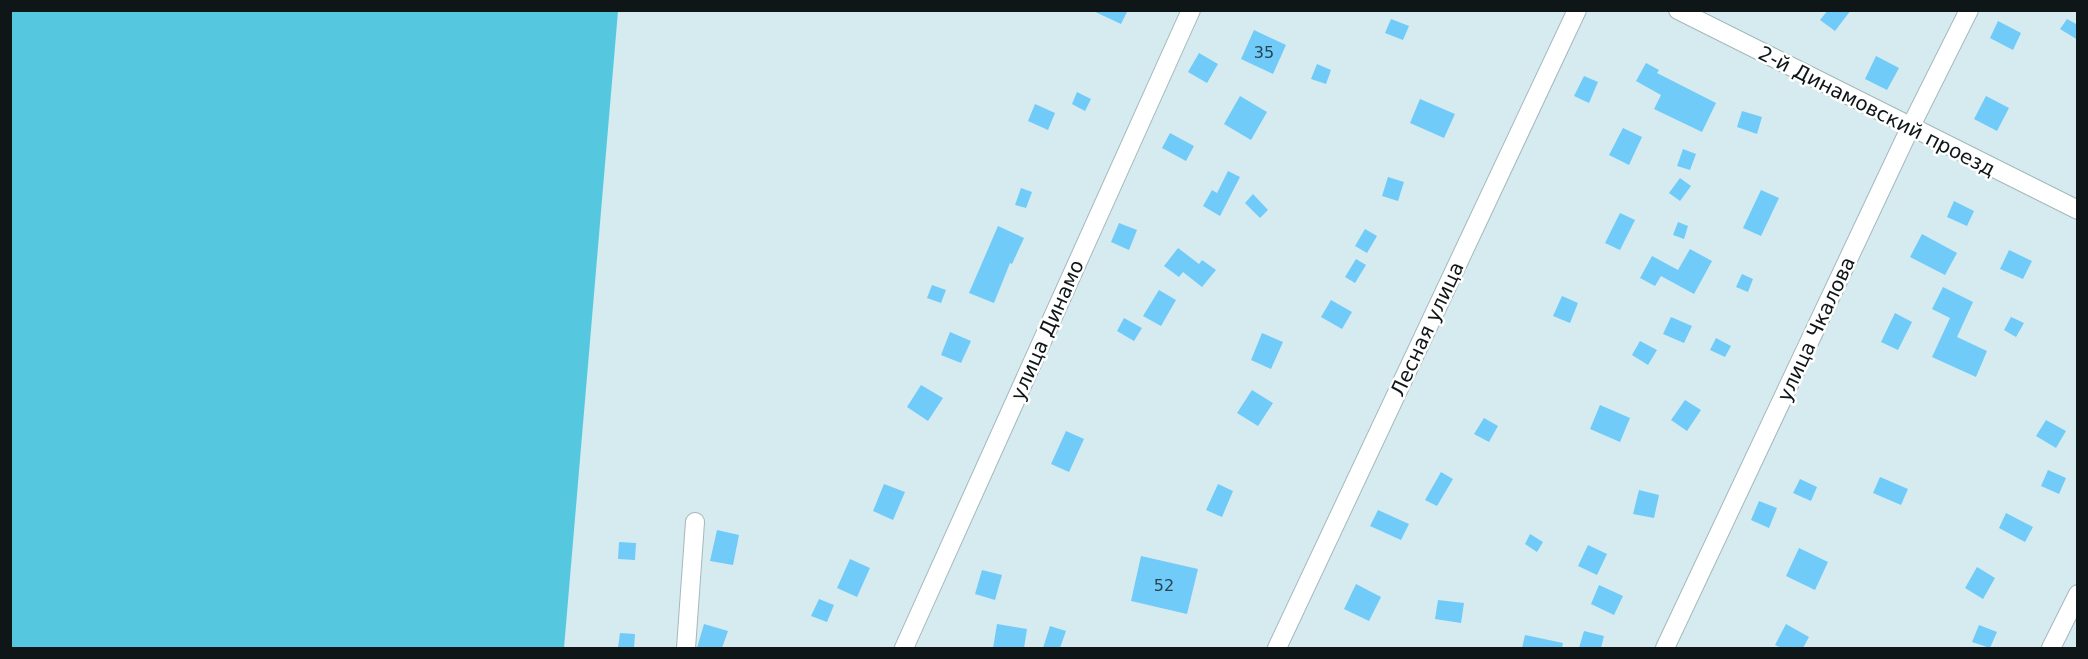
<svg xmlns="http://www.w3.org/2000/svg" width="2088" height="659" font-family="'DejaVu Sans',sans-serif">
<style>
.forest{fill:#55c8df}
.building{fill:#70cbf8}
.lines{fill:none;stroke-linecap:round;stroke-linejoin:round}
.minor-casing{stroke:#a3b8bd;stroke-width:20}
.minor{stroke:#fff;stroke-width:18}
.labels{text-anchor:middle;dominant-baseline:central;stroke-width:5;stroke-linejoin:round;paint-order:stroke}
.number-label{font-size:16px;fill:#274350}
.street-label{font-size:20px;fill:#0f1618;stroke:#fff}
</style>
<rect width="100%" height="100%" fill="#d5ebf0"/>
<!-- forest -->
<path class="forest" d="M 10,11 L 618,11 L 564,648 L 11,648 Z"/>
<!-- building -->
<path class="building" d="M 1091,10 L 1128,10 L 1121,24 Z
M 1828,10 L 1851,10 L 1835,31 L 1820,20 Z
M 1391,19 L 1409,26 L 1403,40 L 1385,33 Z
M 2067,19 L 2078,25 L 2078,40 L 2060,29 Z
M 1998,21 L 2021,33 L 2013,50 L 1990,38 Z
M 1254,30 L 1286,45 L 1273,74 L 1241,59 Z
M 1199,53 L 1218,64 L 1207,83 L 1188,72 Z
M 1876,56 L 1899,68 L 1887,90 L 1865,79 Z
M 1646,63 L 1659,70 L 1657,73 L 1716,103 L 1702,132 L 1654,109 L 1661,95 L 1636,81 Z
M 1317,64 L 1331,70 L 1326,84 L 1311,79 Z
M 1584,76 L 1598,82 L 1589,103 L 1574,96 Z
M 1077,92 L 1091,99 L 1085,111 L 1072,104 Z
M 1240,96 L 1267,112 L 1251,140 L 1224,124 Z
M 1986,96 L 2009,108 L 1997,131 L 1974,119 Z
M 1420,99 L 1455,114 L 1444,138 L 1410,123 Z
M 1035,104 L 1055,113 L 1048,130 L 1028,121 Z
M 1742,111 L 1762,117 L 1757,134 L 1737,127 Z
M 1623,128 L 1642,137 L 1629,165 L 1609,155 Z
M 1170,133 L 1194,146 L 1186,161 L 1162,148 Z
M 1683,149 L 1696,154 L 1690,170 L 1677,166 Z
M 1228,171 L 1240,177 L 1220,216 L 1203,206 L 1212,190 L 1217,193 Z
M 1388,177 L 1404,182 L 1398,201 L 1382,196 Z
M 1680,178 L 1691,186 L 1680,201 L 1669,193 Z
M 1021,188 L 1032,192 L 1026,208 L 1015,205 Z
M 1761,190 L 1779,198 L 1761,236 L 1743,228 Z
M 1253,194 L 1268,210 L 1260,218 L 1245,203 Z
M 1954,201 L 1974,211 L 1967,226 L 1947,217 Z
M 1620,213 L 1635,220 L 1620,250 L 1605,243 Z
M 1678,222 L 1688,226 L 1684,239 L 1673,235 Z
M 1119,223 L 1137,230 L 1129,250 L 1111,242 Z
M 998,226 L 1024,238 L 1012,264 L 1010,263 L 994,303 L 969,293 Z
M 1365,229 L 1377,236 L 1367,253 L 1355,246 Z
M 1922,234 L 1957,253 L 1945,275 L 1910,257 Z
M 1178,248 L 1199,264 L 1202,260 L 1216,270 L 1202,287 L 1183,272 L 1179,277 L 1164,266 Z
M 1690,249 L 1712,261 L 1694,294 L 1661,276 L 1655,286 L 1640,278 L 1652,256 L 1678,270 Z
M 2009,250 L 2032,261 L 2023,279 L 2000,269 Z
M 1356,259 L 1366,265 L 1355,283 L 1345,277 Z
M 1742,274 L 1753,279 L 1748,292 L 1736,287 Z
M 932,285 L 946,290 L 941,303 L 927,298 Z
M 1943,287 L 1973,302 L 1957,337 L 1987,351 L 1976,377 L 1932,357 L 1950,318 L 1932,309 Z
M 1159,290 L 1176,300 L 1161,326 L 1143,316 Z
M 1562,296 L 1578,303 L 1570,323 L 1553,316 Z
M 1331,300 L 1352,312 L 1342,329 L 1321,317 Z
M 1895,313 L 1912,322 L 1898,350 L 1881,342 Z
M 1671,317 L 1692,326 L 1684,343 L 1663,334 Z
M 2011,317 L 2024,323 L 2016,337 L 2004,330 Z
M 1124,318 L 1142,328 L 1134,341 L 1117,331 Z
M 950,332 L 971,341 L 961,363 L 941,355 Z
M 1262,333 L 1283,342 L 1271,369 L 1251,360 Z
M 1716,338 L 1731,346 L 1725,357 L 1710,350 Z
M 1640,341 L 1657,350 L 1648,365 L 1632,355 Z
M 921,385 L 943,398 L 928,421 L 907,407 Z
M 1252,390 L 1273,403 L 1258,426 L 1237,413 Z
M 1685,400 L 1701,410 L 1687,431 L 1671,420 Z
M 1600,405 L 1630,418 L 1620,442 L 1590,429 Z
M 1484,418 L 1498,426 L 1489,442 L 1474,434 Z
M 2046,420 L 2066,431 L 2056,448 L 2036,436 Z
M 1066,431 L 1084,439 L 1069,472 L 1051,464 Z
M 2048,470 L 2066,478 L 2059,494 L 2041,486 Z
M 1441,472 L 1453,479 L 1437,506 L 1425,500 Z
M 1880,477 L 1908,489 L 1901,505 L 1873,493 Z
M 1800,479 L 1817,487 L 1811,501 L 1793,493 Z
M 884,484 L 905,492 L 893,520 L 873,511 Z
M 1218,484 L 1233,491 L 1222,517 L 1206,510 Z
M 1639,490 L 1659,495 L 1654,518 L 1633,514 Z
M 1759,501 L 1777,508 L 1769,528 L 1751,520 Z
M 1378,510 L 1409,524 L 1401,540 L 1370,526 Z
M 2006,513 L 2033,527 L 2025,542 L 1999,528 Z
M 717,530 L 739,535 L 733,565 L 710,561 Z
M 1530,534 L 1543,542 L 1537,552 L 1525,544 Z
M 619,542 L 636,543 L 635,560 L 618,559 Z
M 1588,545 L 1607,554 L 1597,575 L 1578,566 Z
M 1799,548 L 1828,562 L 1815,590 L 1786,576 Z
M 1141,556 L 1198,569 L 1187,614 L 1131,601 Z
M 850,559 L 870,568 L 857,597 L 837,588 Z
M 1977,567 L 1995,578 L 1983,599 L 1965,588 Z
M 982,570 L 1002,575 L 995,600 L 975,594 Z
M 1356,584 L 1381,597 L 1369,621 L 1344,609 Z
M 1599,585 L 1623,596 L 1614,615 L 1591,604 Z
M 819,599 L 834,605 L 827,622 L 811,616 Z
M 1438,600 L 1464,603 L 1461,623 L 1435,619 Z
M 704,624 L 728,631 L 722,648 L 697,648 Z
M 997,624 L 1027,629 L 1024,648 L 993,648 Z
M 1786,624 L 1809,637 L 1803,648 L 1782,648 L 1775,645 Z
M 1979,625 L 1997,632 L 1990,648 L 1972,642 Z
M 1050,626 L 1066,631 L 1060,648 L 1043,648 Z
M 1584,631 L 1604,636 L 1601,648 L 1579,648 Z
M 620,633 L 635,634 L 634,648 L 618,648 Z
M 1525,635 L 1563,643 L 1562,648 L 1522,648 Z"/>
<g class="lines">
<!-- minor casing -->
<g class="minor-casing">
<path id="minor" d="M 1678,10 L 2078,210
M 686,648 L 695,522
M 904,648 L 1191,10
M 1277,648 L 1577,10
M 1665,648 L 1910,128 L 1969,10
M 2051,648 L 2078,594"/>
</g>
<!-- minor -->
<use href="#minor" class="minor"/>
</g>
<g class="labels">
<!-- number labels -->
<g class="number-label">
<text x="1264" y="52">35</text>
<text x="1164" y="585">52</text>
</g>
<!-- street labels -->
<g class="street-label">
<text transform="translate(1877 111) rotate(27)">2-й Динамовский проезд</text>
<text transform="translate(1427 329) rotate(-65)">Лесная улица</text>
<text transform="translate(1816 329) rotate(-65)">улица Чкалова</text>
<text transform="translate(1047 330) rotate(-66)">улица Динамо</text>
</g>
</g>
<!-- border -->
<rect width="2088" height="659" fill="none" stroke="#0f1618" stroke-width="24"/>
</svg>
